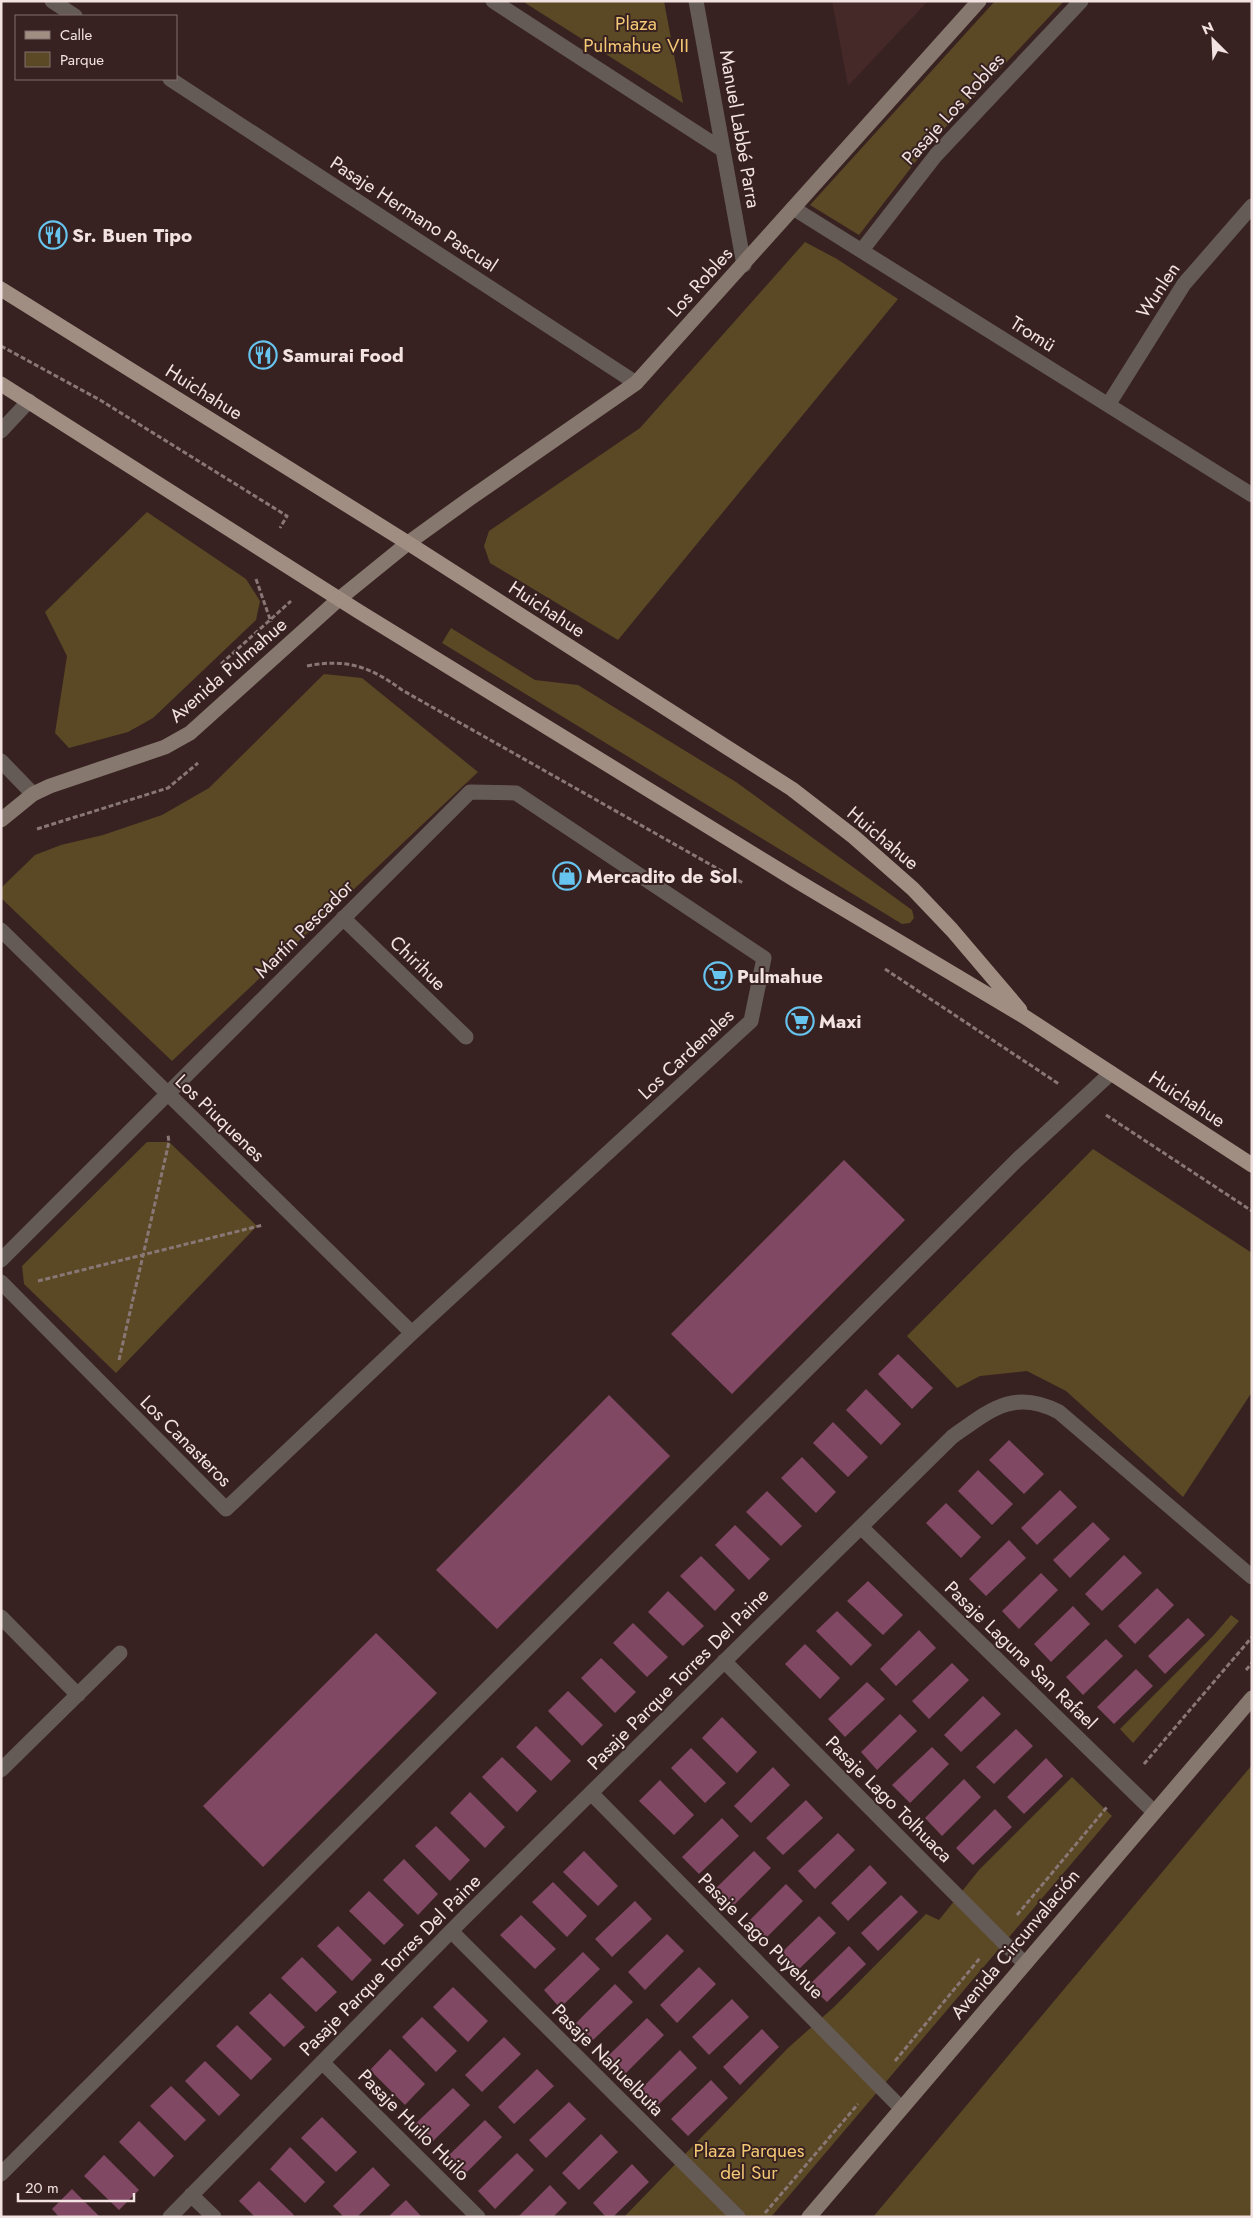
<svg xmlns="http://www.w3.org/2000/svg" width="1253" height="2218" font-family="Jost,sans-serif">
<style>
.built{fill:#452828}
.green{fill:#5b4825}
.building{fill:#804862}
.lines{fill:none;stroke-linecap:round;stroke-linejoin:round}
.path{stroke:#897776;stroke-width:3;stroke-dasharray:5 2.5;stroke-linecap:butt}
.lane{stroke:#655b56;stroke-width:15}
.street{stroke:#655b56;stroke-width:15}
.secondary{stroke:#87786f;stroke-width:15}
.primary{stroke:#a18e83;stroke-width:15}
.labels{text-anchor:middle;dominant-baseline:central;stroke-width:4;stroke-linejoin:round;paint-order:stroke}
.park-label{font-size:19px;fill:#f4c775;stroke:#372221}
.street-label{font-size:19px;fill:#f2e3e2;stroke:#372221}
.poi-label{font-size:19px;font-weight:bold;fill:#f2e3e2;stroke:#372221;text-anchor:start}
</style>
<rect width="100%" height="100%" fill="#372221"/>
<!-- built -->
<path class="built" d="M 832,1 L 928,1 L 848,86 Z"/>
<!-- green -->
<path class="green" d="M 522,1 L 664,1 L 683,103 Z
M 995,1 L 1064,1 L 927,147 L 859,235 L 810,205 Z
M 805,242 L 837,259 L 898,299 L 618,640 L 490,563 L 484,546 L 489,531 L 640,428 Z
M 147,512 L 246,579 L 260,601 L 256,620 L 153,718 L 128,732 L 69,748 L 55,733 L 67,656 L 45,612 Z
M 451,628 L 535,680 L 578,685 L 736,782 L 912,910 L 914,918 L 910,923 L 902,924 L 442,643 Z
M 324,674 L 362,678 L 478,772 L 172,1061 L 1,898 L 1,888 L 35,855 L 61,845 L 103,835 L 162,815 L 209,788 Z
M 147,1142 L 169,1142 L 257,1226 L 116,1373 L 24,1284 L 22,1266 Z
M 1093,1149 L 1252,1253 L 1252,1392 L 1183,1497 L 1066,1391 L 1027,1371 L 980,1376 L 957,1388 L 907,1336 Z
M 1231,1615 L 1239,1621 L 1133,1743 L 1120,1729 L 1213,1636 Z
M 1252,1765 L 1252,2217 L 873,2217 Z
M 1072,1777 L 1112,1816 L 771,2217 L 624,2217 L 788,2048 L 834,2007 L 926,1914 L 939,1920 L 979,1870 Z"/>
<!-- building -->
<path class="building" d="M 844,1160 L 905,1220 L 732,1394 L 671,1334 Z
M 898,1354 L 933,1388 L 912,1409 L 878,1374 Z
M 866,1389 L 901,1424 L 881,1445 L 846,1410 Z
M 609,1395 L 670,1456 L 497,1629 L 436,1570 Z
M 833,1422 L 868,1457 L 848,1477 L 813,1443 Z
M 1009,1440 L 1044,1474 L 1024,1494 L 989,1460 Z
M 802,1457 L 836,1492 L 816,1513 L 781,1478 Z
M 978,1470 L 1013,1504 L 992,1525 L 958,1491 Z
M 1060,1490 L 1077,1507 L 1037,1545 L 1021,1528 Z
M 767,1491 L 802,1526 L 781,1546 L 746,1512 Z
M 946,1503 L 981,1537 L 961,1558 L 926,1523 Z
M 1093,1522 L 1110,1539 L 1070,1578 L 1053,1560 Z
M 735,1525 L 770,1559 L 749,1580 L 715,1545 Z
M 1009,1540 L 1026,1558 L 986,1596 L 969,1579 Z
M 1124,1555 L 1142,1573 L 1102,1611 L 1085,1594 Z
M 701,1556 L 735,1590 L 715,1611 L 680,1576 Z
M 1041,1573 L 1058,1590 L 1019,1629 L 1002,1611 Z
M 868,1581 L 903,1615 L 883,1635 L 847,1601 Z
M 1157,1588 L 1174,1605 L 1135,1644 L 1118,1626 Z
M 668,1591 L 704,1626 L 683,1646 L 648,1612 Z
M 1073,1606 L 1090,1624 L 1051,1662 L 1034,1644 Z
M 837,1611 L 872,1645 L 851,1666 L 816,1631 Z
M 1188,1618 L 1205,1635 L 1165,1674 L 1148,1656 Z
M 633,1623 L 668,1657 L 647,1677 L 613,1643 Z
M 919,1630 L 936,1648 L 896,1686 L 880,1669 Z
M 376,1633 L 437,1693 L 263,1867 L 203,1806 Z
M 1106,1639 L 1123,1656 L 1083,1695 L 1066,1677 Z
M 805,1644 L 840,1678 L 820,1699 L 785,1664 Z
M 601,1658 L 636,1692 L 615,1713 L 581,1678 Z
M 952,1663 L 969,1680 L 929,1719 L 912,1701 Z
M 1136,1669 L 1153,1686 L 1114,1724 L 1097,1707 Z
M 867,1682 L 885,1699 L 845,1737 L 828,1719 Z
M 568,1691 L 603,1725 L 582,1746 L 548,1711 Z
M 983,1696 L 1001,1714 L 961,1752 L 944,1735 Z
M 900,1714 L 917,1731 L 877,1770 L 861,1752 Z
M 722,1717 L 757,1752 L 737,1773 L 702,1738 Z
M 536,1726 L 571,1761 L 551,1781 L 516,1747 Z
M 1016,1729 L 1033,1746 L 994,1784 L 976,1767 Z
M 932,1747 L 949,1764 L 910,1803 L 892,1785 Z
M 691,1748 L 726,1783 L 705,1803 L 671,1768 Z
M 502,1757 L 537,1791 L 517,1812 L 482,1777 Z
M 1046,1758 L 1063,1776 L 1024,1814 L 1007,1797 Z
M 773,1767 L 790,1785 L 751,1823 L 734,1806 Z
M 964,1779 L 981,1797 L 942,1836 L 925,1818 Z
M 660,1780 L 694,1815 L 674,1835 L 639,1801 Z
M 470,1792 L 505,1827 L 485,1848 L 450,1813 Z
M 806,1800 L 823,1818 L 783,1855 L 766,1838 Z
M 995,1809 L 1012,1827 L 973,1865 L 956,1848 Z
M 722,1818 L 739,1836 L 699,1874 L 682,1857 Z
M 436,1826 L 470,1860 L 450,1881 L 415,1846 Z
M 838,1833 L 855,1850 L 815,1889 L 798,1871 Z
M 584,1851 L 618,1886 L 598,1906 L 563,1872 Z
M 754,1851 L 771,1868 L 732,1907 L 715,1889 Z
M 404,1859 L 438,1894 L 418,1915 L 383,1880 Z
M 870,1865 L 887,1883 L 848,1921 L 831,1903 Z
M 553,1882 L 587,1916 L 567,1937 L 532,1902 Z
M 786,1884 L 803,1901 L 764,1940 L 747,1923 Z
M 369,1891 L 404,1925 L 384,1945 L 349,1911 Z
M 901,1895 L 918,1912 L 878,1951 L 861,1933 Z
M 635,1901 L 652,1919 L 612,1957 L 595,1939 Z
M 521,1915 L 556,1949 L 535,1969 L 500,1935 Z
M 819,1916 L 836,1933 L 796,1972 L 779,1955 Z
M 338,1926 L 372,1960 L 352,1981 L 317,1946 Z
M 667,1934 L 684,1951 L 645,1990 L 628,1972 Z
M 849,1946 L 866,1964 L 827,2002 L 809,1985 Z
M 583,1952 L 600,1969 L 560,2008 L 544,1990 Z
M 302,1957 L 337,1992 L 316,2012 L 281,1978 Z
M 699,1967 L 716,1984 L 677,2023 L 660,2005 Z
M 615,1984 L 633,2002 L 593,2040 L 576,2023 Z
M 453,1987 L 488,2021 L 468,2042 L 433,2007 Z
M 270,1993 L 305,2027 L 284,2047 L 249,2013 Z
M 732,1999 L 749,2017 L 709,2055 L 692,2037 Z
M 422,2017 L 457,2051 L 436,2072 L 402,2037 Z
M 647,2018 L 664,2035 L 625,2074 L 608,2056 Z
M 237,2025 L 272,2059 L 251,2080 L 216,2046 Z
M 762,2029 L 779,2047 L 740,2085 L 723,2067 Z
M 504,2037 L 521,2054 L 482,2092 L 465,2075 Z
M 390,2049 L 425,2084 L 405,2105 L 370,2070 Z
M 680,2050 L 697,2068 L 657,2106 L 641,2089 Z
M 205,2061 L 240,2095 L 219,2116 L 185,2081 Z
M 537,2069 L 554,2086 L 514,2124 L 498,2107 Z
M 711,2080 L 728,2098 L 688,2136 L 671,2119 Z
M 171,2086 L 206,2120 L 185,2141 L 150,2106 Z
M 453,2088 L 470,2105 L 430,2144 L 413,2126 Z
M 569,2102 L 586,2119 L 546,2158 L 529,2140 Z
M 322,2117 L 357,2152 L 336,2172 L 301,2138 Z
M 485,2120 L 502,2137 L 463,2176 L 446,2158 Z
M 139,2121 L 174,2156 L 154,2177 L 119,2142 Z
M 601,2134 L 618,2152 L 579,2190 L 562,2173 Z
M 290,2147 L 325,2182 L 305,2203 L 270,2169 Z
M 517,2153 L 534,2170 L 495,2209 L 478,2191 Z
M 104,2155 L 139,2190 L 119,2210 L 84,2176 Z
M 632,2164 L 649,2182 L 613,2217 L 606,2217 L 593,2203 Z
M 373,2167 L 390,2185 L 357,2217 L 344,2217 L 333,2206 Z
M 259,2181 L 294,2215 L 292,2217 L 255,2217 L 239,2201 Z
M 550,2185 L 567,2203 L 553,2217 L 518,2217 Z
M 72,2189 L 100,2217 L 59,2217 L 52,2209 Z
M 406,2200 L 422,2217 L 388,2217 Z"/>
<g class="lines">
<!-- path -->
<path class="path" d="M 1,346 L 100,400 L 287,516 L 280,528
M 256,579 L 271,622
M 221,664 L 291,601
M 307,666 C 346,658 371,667 402,690 L 743,883
M 37,829 L 168,788 L 198,763
M 885,969 L 1059,1084
M 1106,1115 L 1252,1211
M 38,1281 L 263,1225
M 119,1360 L 169,1142 L 168,1135
M 1246,1670 L 1252,1663
M 1144,1764 L 1252,1637
M 1017,1915 L 1107,1807
M 895,2061 L 980,1958
M 765,2213 L 858,2104"/>
<!-- lane -->
<path class="lane" d="M 1,431 L 29,401
M 1,2174 L 1017,1160 L 1111,1073"/>
<!-- street -->
<path class="street" d="M 52,1 L 75,16
M 493,1 L 723,150
M 696,1 L 744,265
M 170,79 L 636,383
M 793,208 L 1252,495
M 862,250 L 936,155 L 1081,1
M 1108,405 L 1184,284 L 1252,206
M 1,761 L 33,794
M 343,918 L 466,1037
M 1,930 L 412,1333
M 1,1260 L 470,792 L 516,793 L 764,958 L 751,1021 L 412,1333 L 226,1509 L 1,1282
M 861,1527 L 1154,1812
M 1,1617 L 78,1695
M 724,1661 L 1025,1964
M 1,1770 L 120,1653
M 591,1793 L 901,2108
M 451,1931 L 738,2217
M 322,2062 L 478,2217
M 191,2195 L 214,2217
M 170,2217 L 463,1919 L 952,1437 C 989,1411 1013,1388 1059,1412 L 1252,1577"/>
<!-- secondary -->
<path class="secondary" d="M 1,820 L 33,794 L 50,786 L 165,747 L 190,733 L 339,599 L 408,543 L 469,499 L 636,383 L 979,1
M 809,2217 L 1252,1698"/>
<!-- primary -->
<path class="primary" d="M 1,289 L 408,543 L 792,789 L 854,837 L 913,889 L 952,930 L 1020,1010
M 1,384 L 358,611 L 797,881 L 1025,1017 L 1252,1165"/>
</g>
<!-- icons -->
<defs>
<g id="restaurant-ring" transform="scale(1.4375)"><circle r="9.5" fill="#372221" stroke="#66c4ef" stroke-width="1.5"/><path d="M-5-6h1v4h1v-4h1v4h1v-4h1v5L-1.5 .5V6h-2V.5L-5-1ZM5-6V6H3V1.5H1.5Q1.5-4 5-6Z" fill="#66c4ef"/></g>
<g id="shop-ring" transform="scale(1.4375)"><circle r="9.5" fill="#372221" stroke="#66c4ef" stroke-width="1.5"/><path d="M-5-2.5h2.3a2.7 3.5 0 0 1 5.4 0H5L5.5 6h-11ZM-1.5-2.5h3a1.5 2.3 0 0 0-3 0Z" fill="#66c4ef"/></g>
<g id="supermarket-ring" transform="scale(1.4375)"><circle r="9.5" fill="#372221" stroke="#66c4ef" stroke-width="1.5"/><path d="M-6-5.5h2.5l.6 2H6L4.5 2H-2.5L-4.4-4H-6ZM-1.5 3.2a1.3 1.3 0 1 0 .1 0ZM3 3.2a1.3 1.3 0 1 0 .1 0Z" fill="#66c4ef"/></g>
</defs>
<g fill-rule="evenodd">
<use href="#restaurant-ring" x="53" y="235"/>
<use href="#restaurant-ring" x="263" y="355"/>
<use href="#shop-ring" x="567" y="876"/>
<use href="#supermarket-ring" x="718" y="976"/>
<use href="#supermarket-ring" x="800" y="1021"/>
</g>
<g class="labels">
<!-- park labels -->
<g class="park-label">
<text x="636" y="23">Plaza<tspan x="636" dy="22">Pulmahue VII</tspan></text>
<text x="749" y="2150">Plaza Parques<tspan x="749" dy="22">del Sur</tspan></text>
</g>
<!-- street labels -->
<g class="street-label">
<text transform="translate(953 109) rotate(-48)">Pasaje Los Robles</text>
<text transform="translate(740 129) rotate(80)">Manuel Labbé Parra</text>
<text transform="translate(414 214) rotate(33)">Pasaje Hermano Pascual</text>
<text transform="translate(700 282) rotate(-48)">Los Robles</text>
<text transform="translate(1158 290) rotate(-56)">Wunlen</text>
<text transform="translate(1033 334) rotate(32)">Tromü</text>
<text transform="translate(204 392) rotate(32)">Huichahue</text>
<text transform="translate(547 609) rotate(33)">Huichahue</text>
<text transform="translate(228 670) rotate(-41)">Avenida Pulmahue</text>
<text transform="translate(883 838) rotate(40)">Huichahue</text>
<text transform="translate(304 929) rotate(-45)">Martín Pescador</text>
<text transform="translate(418 963) rotate(44)">Chirihue</text>
<text transform="translate(686 1054) rotate(-43)">Los Cardenales</text>
<text transform="translate(1187 1099) rotate(33)">Huichahue</text>
<text transform="translate(220 1118) rotate(44)">Los Piuquenes</text>
<text transform="translate(186 1441) rotate(45)">Los Canasteros</text>
<text transform="translate(1021 1655) rotate(44)">Pasaje Laguna San Rafael</text>
<text transform="translate(678 1679) rotate(-45)">Pasaje Parque Torres Del Paine</text>
<text transform="translate(889 1799) rotate(45)">Pasaje Lago Tolhuaca</text>
<text transform="translate(761 1936) rotate(45)">Pasaje Lago Puyehue</text>
<text transform="translate(1015 1944) rotate(-50)">Avenida Circunvalación</text>
<text transform="translate(390 1965) rotate(-45)">Pasaje Parque Torres Del Paine</text>
<text transform="translate(608 2060) rotate(45)">Pasaje Nahuelbuta</text>
<text transform="translate(414 2125) rotate(45)">Pasaje Huilo Huilo</text>
</g>
<!-- poi labels -->
<g class="poi-label">
<text x="72" y="235">Sr. Buen Tipo</text>
<text x="282" y="355">Samurai Food</text>
<text x="586" y="876">Mercadito de Sol</text>
<text x="737" y="976">Pulmahue</text>
<text x="819" y="1021">Maxi</text>
</g>
</g>
<!-- border -->
<rect width="1253" height="2218" fill="none" stroke="#f2e3e2" stroke-width="5"/>
<!-- legend -->
<rect x="15" y="15" width="162" height="65" fill="#372221" stroke="#826f6e"/>
<rect x="25" y="31" width="25" height="8" fill="#a18e83" stroke="#826f6e"/>
<text x="60" y="40" font-size="15" fill="#f2e3e2">Calle</text>
<rect x="25" y="52" width="25" height="15" fill="#5b4825" stroke="#826f6e"/>
<text x="60" y="65" font-size="15" fill="#f2e3e2">Parque</text>
<!-- north arrow -->
<g transform="translate(1213 40) rotate(336)" stroke="#372221" stroke-width="4" paint-order="stroke">
<path d="M0-4L9 19L0 12L-9 19Z" fill="#f2e3e2"/>
<text y="-8" font-size="14" font-weight="bold" text-anchor="middle" fill="#f2e3e2">N</text>
</g>
<!-- scale -->
<path d="M18 2193v8h116v-8" fill="none" stroke="#f2e3e2" stroke-width="2.5"/>
<text x="25" y="2193" font-size="15" fill="#f2e3e2" stroke="#372221" stroke-width="4" paint-order="stroke">20 m</text>
</svg>
